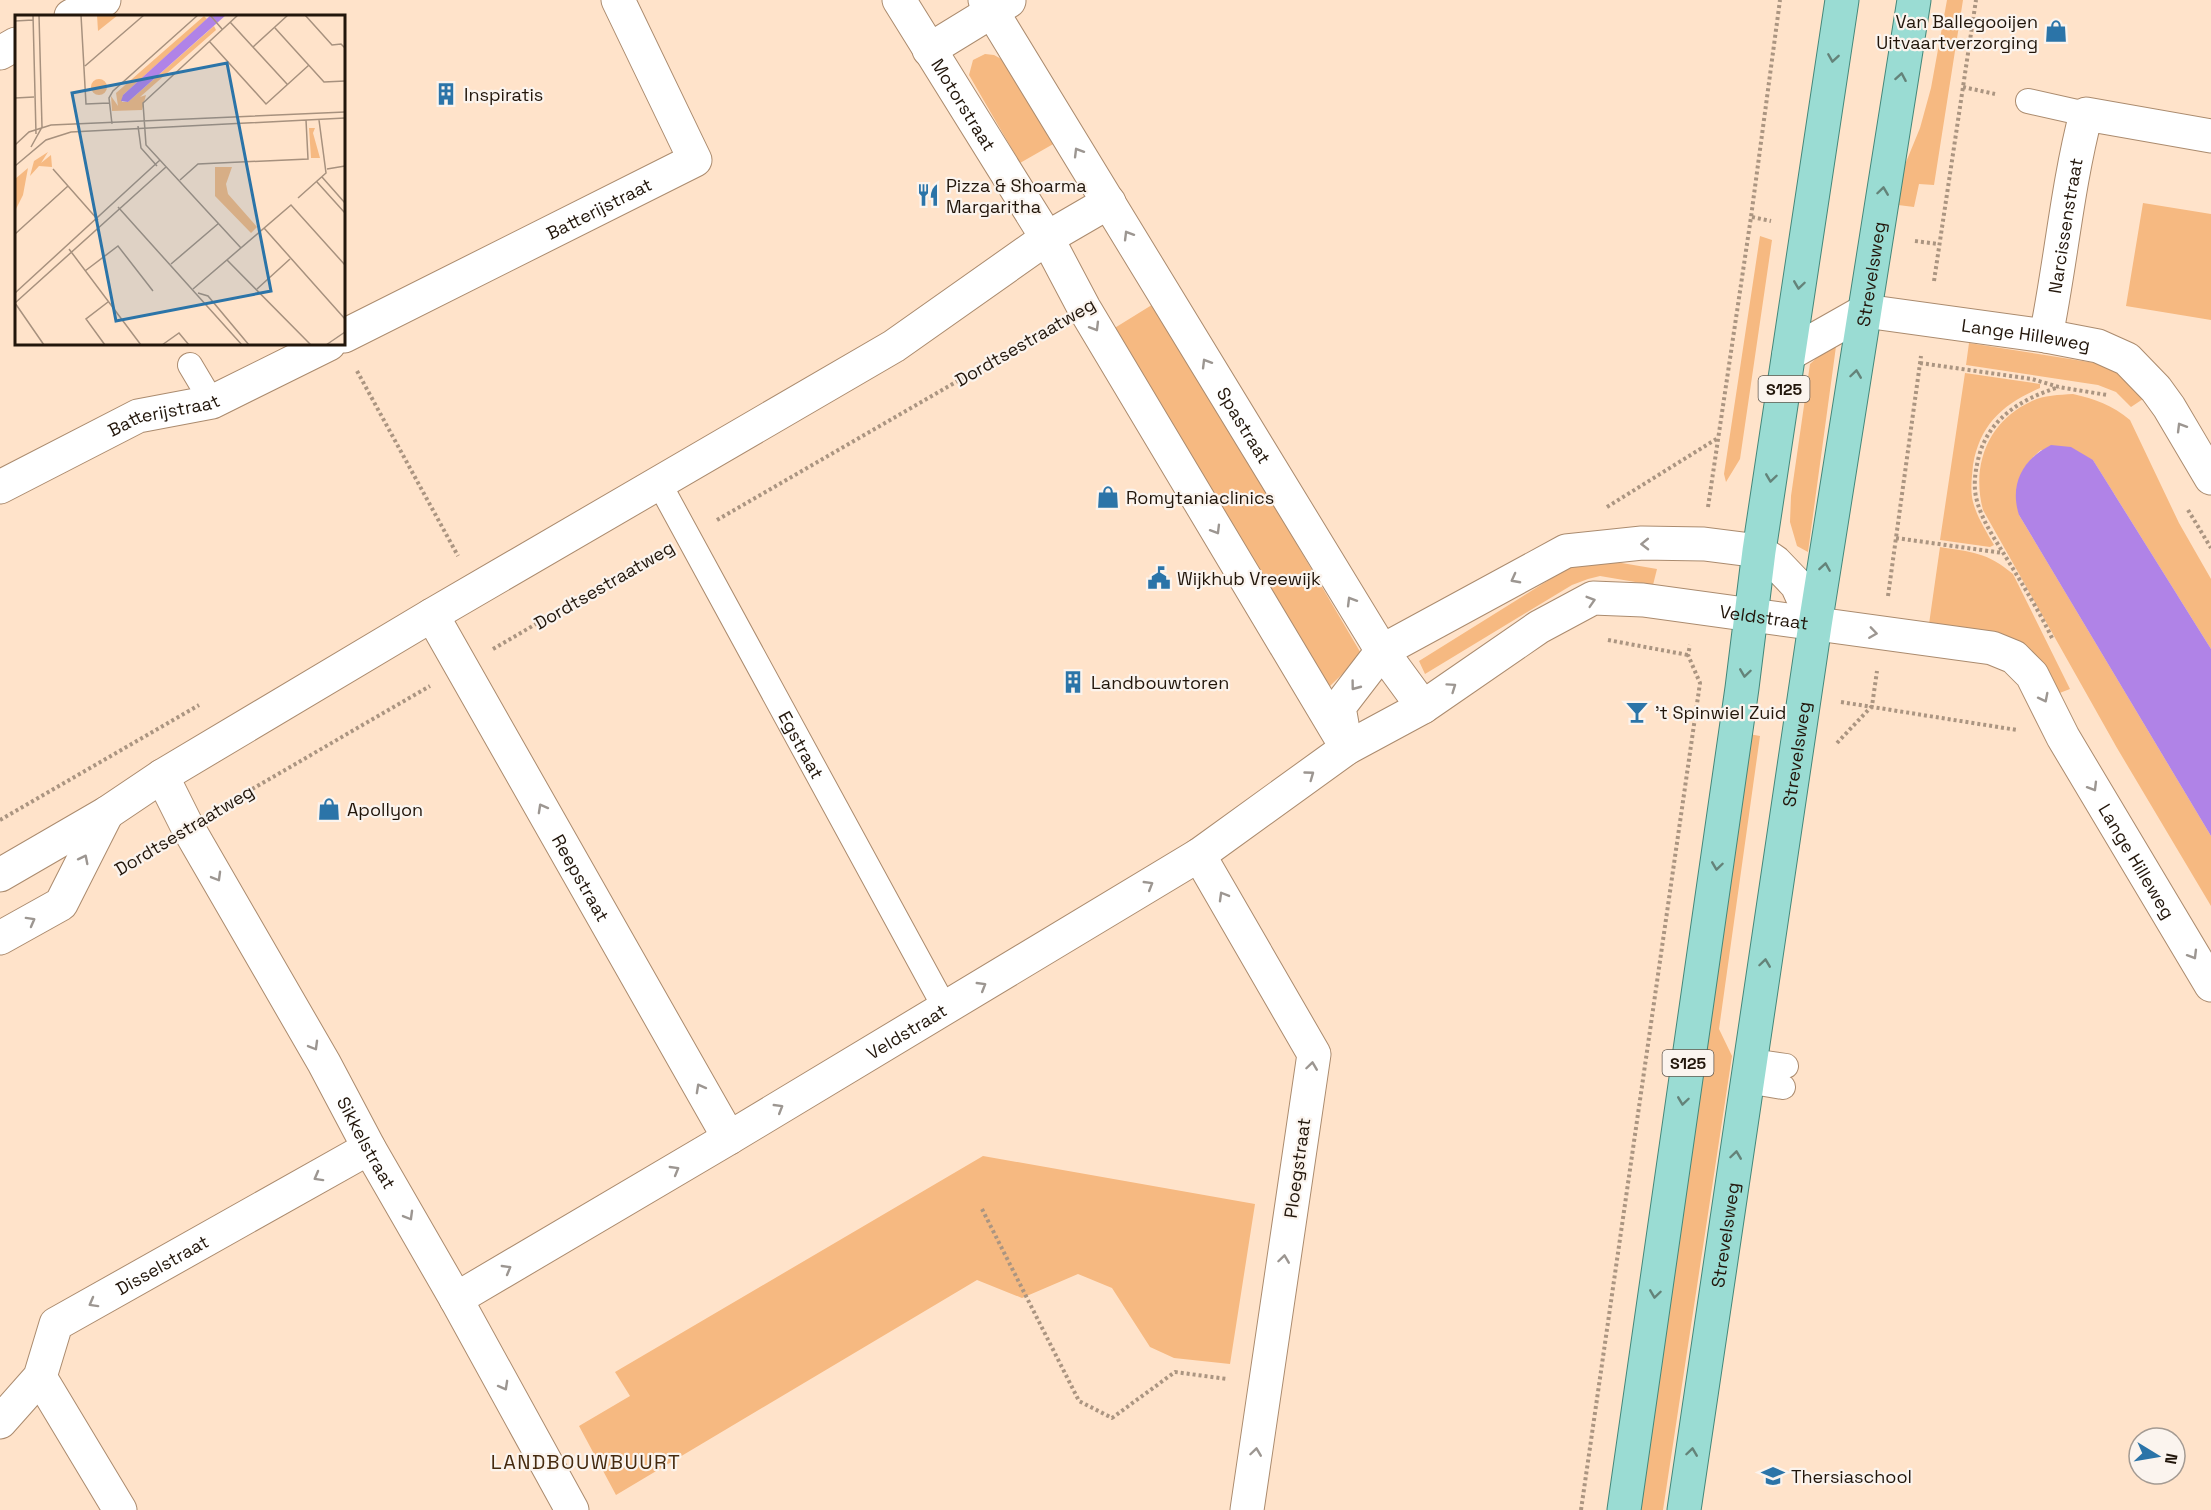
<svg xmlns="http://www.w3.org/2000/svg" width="2211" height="1510" font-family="'Space Grotesk',sans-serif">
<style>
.green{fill:#f6b981}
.water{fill:#b083e7}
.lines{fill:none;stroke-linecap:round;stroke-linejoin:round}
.lane-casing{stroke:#ab8b6e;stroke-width:26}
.street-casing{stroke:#ab8b6e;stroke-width:35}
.primary-casing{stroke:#44877a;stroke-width:35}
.path{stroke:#ab9581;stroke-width:4;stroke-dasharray:3 3;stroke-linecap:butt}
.lane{stroke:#fff;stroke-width:24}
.street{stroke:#fff;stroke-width:33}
.primary{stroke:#9adcd3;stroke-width:33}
.oneway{stroke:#648379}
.oneway2{stroke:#9c9691}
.labels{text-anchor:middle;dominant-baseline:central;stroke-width:4.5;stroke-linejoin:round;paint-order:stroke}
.shield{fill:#fbf4ee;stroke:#63594f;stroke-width:1.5}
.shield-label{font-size:16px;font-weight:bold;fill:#22160b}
.poi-label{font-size:18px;fill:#22160b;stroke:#fbf4ee;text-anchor:start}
.street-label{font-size:18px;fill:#22160b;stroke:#fbf4ee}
.neighbourhood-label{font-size:20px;letter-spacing:1.5px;fill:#452a0f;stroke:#fbf4ee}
.inset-road{fill:none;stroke:#a7917e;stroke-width:1.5}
.view{fill:#2b74a8;fill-opacity:0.15;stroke:#2b74a8;stroke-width:3}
.inset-edge{fill:none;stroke:#22160b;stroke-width:3}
</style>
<rect width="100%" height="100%" fill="#ffe3ca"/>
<!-- green -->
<path class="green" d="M 1947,0 L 1963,0 L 1934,185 L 1919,184 L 1914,207 L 1898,205 L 1904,167 L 1920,128 L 1931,88 Z
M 985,54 L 994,55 L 1005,61 L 1055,143 L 1020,163 L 969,75 L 973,60 Z
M 2143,203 L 2211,214 L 2211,320 L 2126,306 Z
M 1760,236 L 1772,240 L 1740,459 L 1726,482 L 1724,474 Z
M 1155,303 L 1362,655 L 1329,687 L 1113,329 Z
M 1837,339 L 1808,552 L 1797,546 L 1790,522 L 1791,496 L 1810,364 Z
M 1969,343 L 2108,365 L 2126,374 L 2146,397 L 2131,407 L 2116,392 L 2098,385 L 1966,365 Z
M 1965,373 L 2040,384 L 2040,388 C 2003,404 1980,424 1973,465 C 1972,477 1970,490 1973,502 C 1977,517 1986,531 1994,545 L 1990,547 L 1940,540 Z
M 2073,394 C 2095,399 2112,405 2130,420 L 2179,523 L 2211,579 L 2211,649 L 2093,460 L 2041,450 C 2016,470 2018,485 2019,515 L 2211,836 L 2211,906 L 2117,748 L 1983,510 C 1971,465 1988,421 2032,401 C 2044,395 2059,395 2073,394 Z
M 1940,547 C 1971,552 1987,552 2013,574 L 2070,689 L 2057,694 C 2050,681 2039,655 2028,647 C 2010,632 1953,628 1929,624 Z
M 1610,561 L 1657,569 L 1653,585 L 1600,576 L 1588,579 L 1572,585 L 1425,674 L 1419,661 L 1571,566 Z
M 1749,734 L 1760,736 L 1719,1029 L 1732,1056 L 1663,1510 L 1636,1510 Z
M 983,1156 L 1255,1204 L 1230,1364 L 1174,1358 L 1150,1347 L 1112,1288 L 1078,1274 L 1022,1298 L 977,1280 L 616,1495 L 579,1426 L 630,1396 L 615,1372 Z"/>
<!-- water -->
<path class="water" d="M 2051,445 L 2071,447 L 2093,460 L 2211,649 L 2211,836 L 2019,515 C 2009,484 2023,459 2051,445 Z"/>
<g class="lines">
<!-- lane casing -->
<g class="lane-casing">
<g id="lane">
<path d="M 2028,101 L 2086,114"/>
<path d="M 190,365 L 212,402"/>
<path id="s1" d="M 659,483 L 945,1008"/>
<path d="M 1751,1061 L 1786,1066"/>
<path d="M 1747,1081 L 1783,1087"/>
</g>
</g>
<!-- street casing -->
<g class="street-casing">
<g id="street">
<path id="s2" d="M 899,0 L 1047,238 L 1084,308 L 1347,748"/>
<path id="s3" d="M 985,0 L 1382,651 L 1423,707"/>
<path d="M 71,16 L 104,0"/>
<path d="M 929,50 L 1009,1"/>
<path d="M 0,53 L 16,44"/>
<path id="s4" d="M 344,336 L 695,160 L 618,0"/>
<path id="s5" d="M 2046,336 C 2061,262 2067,187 2086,114 L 2211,136"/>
<path id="s6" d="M 1789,354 L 1865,311 L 2046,336 L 2098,346 L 2127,359 L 2156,389 L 2169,407 L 2211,478"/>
<path id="s7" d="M 0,487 L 138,416 L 212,402 L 329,344"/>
<path id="s8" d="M 432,615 L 729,1138"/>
<path d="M 1345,741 L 1339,707 L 1382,651 L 1566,551 L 1642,543 L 1704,544 L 1759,551 L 1775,562 L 1797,585 L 1815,625"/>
<path id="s9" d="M 162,776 L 187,826 L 324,1063 L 369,1148 L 456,1299 L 572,1510"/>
<path d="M 1199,855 L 1314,1054 L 1247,1510"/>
<path d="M 0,875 L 107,813 L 162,776 L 432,615 L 894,346 L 1047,238 L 1109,202"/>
<path d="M 0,938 L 61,904 L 107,813"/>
<path id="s10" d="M 456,1299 L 729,1138 L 1199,855 L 1347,748 L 1423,707 L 1539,627 L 1593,598 L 1643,600 L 1992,648 L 2014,657 L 2032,675 L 2063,737 L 2211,985"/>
<path d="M 40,1377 L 120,1510"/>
<path id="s11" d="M 0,1422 L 40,1377 L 56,1324 L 369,1148"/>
</g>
</g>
<!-- primary casing -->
<g class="primary-casing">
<g id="primary">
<path d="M 1624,1510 L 1742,688 L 1759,551 L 1842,0"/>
<path id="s12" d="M 1684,1510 L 1815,625 L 1914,0"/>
</g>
</g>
<!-- path -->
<path class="path" d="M 1963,87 L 1995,94
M 1752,217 L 1771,221
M 1915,241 L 1938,244
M 1934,281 L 1976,0
M 1920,363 L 2032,379 L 2059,387 L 2107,395
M 357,371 L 458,556
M 1607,507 L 1718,438
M 1708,507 L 1751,217 L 1780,0
M 2188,510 L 2211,548
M 717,520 L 1051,327
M 1896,538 L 2003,553
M 1888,596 L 1921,356
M 2052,638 C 2038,609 2021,582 2004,554 C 1994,538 1982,520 1977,501 C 1973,487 1975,473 1978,460 C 1987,419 2021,399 2059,387
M 1608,640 L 1688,655
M 493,649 L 658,553
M 1841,702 L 2017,730
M 1837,743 L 1872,706 L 1877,671
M 221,807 L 430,686
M 0,820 L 199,705
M 126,864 L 155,846
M 982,1209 L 1079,1401 L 1112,1418 L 1175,1372 L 1227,1379
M 1581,1510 L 1700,683 L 1688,655 L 1690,645"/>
<!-- lane -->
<use href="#lane" class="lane"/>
<!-- street -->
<use href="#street" class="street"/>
<!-- primary -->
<use href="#primary" class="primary"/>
</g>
<!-- one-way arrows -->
<defs><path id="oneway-chevron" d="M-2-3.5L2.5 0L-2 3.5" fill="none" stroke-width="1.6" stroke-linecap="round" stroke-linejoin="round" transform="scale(1.5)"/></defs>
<g class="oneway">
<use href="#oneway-chevron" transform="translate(1833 58) rotate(99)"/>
<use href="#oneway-chevron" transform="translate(1901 77) rotate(-80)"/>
<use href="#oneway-chevron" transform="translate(1883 191) rotate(-82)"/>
<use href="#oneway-chevron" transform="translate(1799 285) rotate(98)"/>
<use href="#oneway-chevron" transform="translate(1856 374) rotate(-82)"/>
<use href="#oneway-chevron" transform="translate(1771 478) rotate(98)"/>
<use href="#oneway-chevron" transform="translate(1825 567) rotate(-81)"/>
<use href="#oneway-chevron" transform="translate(1745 673) rotate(98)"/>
<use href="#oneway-chevron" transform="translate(1717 866) rotate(98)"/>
<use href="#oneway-chevron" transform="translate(1765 963) rotate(-82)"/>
<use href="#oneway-chevron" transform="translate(1683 1101) rotate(98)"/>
<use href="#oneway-chevron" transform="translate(1736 1155) rotate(-82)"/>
<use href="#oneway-chevron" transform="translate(1655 1294) rotate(98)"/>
<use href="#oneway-chevron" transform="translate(1692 1452) rotate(-82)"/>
</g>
<g class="oneway2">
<use href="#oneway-chevron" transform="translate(1078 152) rotate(-121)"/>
<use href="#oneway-chevron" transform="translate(1128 235) rotate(-121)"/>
<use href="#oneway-chevron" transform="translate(1095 327) rotate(59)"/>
<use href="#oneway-chevron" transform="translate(1206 363) rotate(-121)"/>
<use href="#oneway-chevron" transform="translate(2181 427) rotate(-121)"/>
<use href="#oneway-chevron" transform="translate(1216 530) rotate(59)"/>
<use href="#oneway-chevron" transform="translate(1645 544) rotate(179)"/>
<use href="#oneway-chevron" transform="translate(1515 579) rotate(152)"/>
<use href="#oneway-chevron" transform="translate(1351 601) rotate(-121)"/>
<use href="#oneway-chevron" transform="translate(1591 601) rotate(-17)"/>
<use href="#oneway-chevron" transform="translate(1873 633) rotate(8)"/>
<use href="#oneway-chevron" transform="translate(1355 686) rotate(127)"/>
<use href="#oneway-chevron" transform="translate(1452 687) rotate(-35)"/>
<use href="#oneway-chevron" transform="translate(2044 698) rotate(63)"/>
<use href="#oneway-chevron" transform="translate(1310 775) rotate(-36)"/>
<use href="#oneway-chevron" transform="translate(2093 787) rotate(59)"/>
<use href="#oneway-chevron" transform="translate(542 808) rotate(-119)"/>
<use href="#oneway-chevron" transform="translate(84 859) rotate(-63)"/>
<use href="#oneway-chevron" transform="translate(217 877) rotate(60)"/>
<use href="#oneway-chevron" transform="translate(1149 885) rotate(-31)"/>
<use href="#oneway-chevron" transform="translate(1223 896) rotate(-120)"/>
<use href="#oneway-chevron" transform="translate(31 921) rotate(-29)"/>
<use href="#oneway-chevron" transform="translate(2193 955) rotate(59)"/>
<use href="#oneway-chevron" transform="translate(982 986) rotate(-31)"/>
<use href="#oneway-chevron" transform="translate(314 1046) rotate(60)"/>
<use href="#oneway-chevron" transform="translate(1312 1066) rotate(-82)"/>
<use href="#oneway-chevron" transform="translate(700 1088) rotate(-119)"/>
<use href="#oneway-chevron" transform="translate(779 1108) rotate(-31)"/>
<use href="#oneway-chevron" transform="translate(675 1170) rotate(-30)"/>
<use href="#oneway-chevron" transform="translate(318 1177) rotate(151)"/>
<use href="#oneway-chevron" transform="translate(409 1216) rotate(60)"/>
<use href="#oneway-chevron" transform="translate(1284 1259) rotate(-82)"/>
<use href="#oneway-chevron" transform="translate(507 1269) rotate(-30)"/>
<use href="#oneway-chevron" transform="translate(93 1303) rotate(151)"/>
<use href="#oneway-chevron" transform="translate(504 1386) rotate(61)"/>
<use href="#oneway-chevron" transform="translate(1256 1452) rotate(-82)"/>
</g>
<!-- icons -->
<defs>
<g id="shop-bare" transform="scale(1.8)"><path d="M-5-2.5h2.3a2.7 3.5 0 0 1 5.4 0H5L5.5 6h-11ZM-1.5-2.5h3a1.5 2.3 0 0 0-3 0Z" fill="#2b74a8" stroke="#fbf4ee" stroke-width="2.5" paint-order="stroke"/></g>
<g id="building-bare" transform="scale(1.8)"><path d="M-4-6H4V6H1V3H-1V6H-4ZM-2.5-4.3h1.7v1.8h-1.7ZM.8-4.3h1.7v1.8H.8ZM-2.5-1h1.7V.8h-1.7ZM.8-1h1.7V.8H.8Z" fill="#2b74a8" stroke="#fbf4ee" stroke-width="2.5" paint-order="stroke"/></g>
<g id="restaurant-bare" transform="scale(1.8)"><path d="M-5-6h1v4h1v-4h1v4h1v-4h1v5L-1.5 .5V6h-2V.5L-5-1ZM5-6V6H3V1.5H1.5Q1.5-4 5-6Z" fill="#2b74a8" stroke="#fbf4ee" stroke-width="2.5" paint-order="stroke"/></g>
<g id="civic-bare" transform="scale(1.8)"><path d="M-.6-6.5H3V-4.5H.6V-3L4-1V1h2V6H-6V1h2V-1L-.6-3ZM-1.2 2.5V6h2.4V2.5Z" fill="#2b74a8" stroke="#fbf4ee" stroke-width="2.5" paint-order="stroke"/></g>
<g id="bar-bare" transform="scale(1.8)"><path d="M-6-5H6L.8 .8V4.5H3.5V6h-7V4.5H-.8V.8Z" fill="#2b74a8" stroke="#fbf4ee" stroke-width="2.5" paint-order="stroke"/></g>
<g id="school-bare" transform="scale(1.8)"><path d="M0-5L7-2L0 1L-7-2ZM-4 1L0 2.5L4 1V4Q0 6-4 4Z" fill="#2b74a8" stroke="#fbf4ee" stroke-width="2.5" paint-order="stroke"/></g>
</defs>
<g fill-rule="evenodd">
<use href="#shop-bare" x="2056" y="31"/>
<use href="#building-bare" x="446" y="94"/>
<use href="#restaurant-bare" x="928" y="195"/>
<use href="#shop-bare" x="1108" y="497"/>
<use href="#civic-bare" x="1159" y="578"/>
<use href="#building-bare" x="1073" y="682"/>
<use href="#bar-bare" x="1637" y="712"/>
<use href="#shop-bare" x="329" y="809"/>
<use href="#school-bare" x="1773" y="1476"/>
</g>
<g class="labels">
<!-- shield labels -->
<g class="shield">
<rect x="1758.5" y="376" width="51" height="26" rx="4.5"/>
<rect x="1662.5" y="1050" width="51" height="26" rx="4.5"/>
</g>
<g class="shield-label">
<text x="1784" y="389">S125</text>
<text x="1688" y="1063">S125</text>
</g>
<!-- poi labels -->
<g class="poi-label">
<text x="2038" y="21" text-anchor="end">Van Ballegooijen<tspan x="2038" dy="21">Uitvaartverzorging</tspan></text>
<text x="464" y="94">Inspiratis</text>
<text x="946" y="185">Pizza &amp; Shoarma<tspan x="946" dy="21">Margaritha</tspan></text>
<text x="1126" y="497">Romytaniaclinics</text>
<text x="1177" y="578">Wijkhub Vreewijk</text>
<text x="1091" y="682">Landbouwtoren</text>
<text x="1655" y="712">'t Spinwiel Zuid</text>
<text x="347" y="809">Apollyon</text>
<text x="1791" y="1476">Thersiaschool</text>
</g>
<!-- street labels -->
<g class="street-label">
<text stroke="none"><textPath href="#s2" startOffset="123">Motorstraat</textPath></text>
<text stroke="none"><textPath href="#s4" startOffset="285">Batterijstraat</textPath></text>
<text stroke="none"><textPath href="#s5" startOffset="112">Narcissenstraat</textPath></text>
<text stroke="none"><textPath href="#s12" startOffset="1250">Strevelsweg</textPath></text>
<text stroke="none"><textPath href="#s6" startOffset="250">Lange Hilleweg</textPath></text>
<text transform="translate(1025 342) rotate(-30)">Dordtsestraatweg</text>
<text stroke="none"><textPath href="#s7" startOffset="180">Batterijstraat</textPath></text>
<text stroke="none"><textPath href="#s3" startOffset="498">Spastraat</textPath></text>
<text transform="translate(604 585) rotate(-30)">Dordtsestraatweg</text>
<text stroke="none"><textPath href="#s10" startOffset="1509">Veldstraat</textPath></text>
<text stroke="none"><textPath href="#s1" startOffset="298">Egstraat</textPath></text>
<text stroke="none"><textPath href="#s12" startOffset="764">Strevelsweg</textPath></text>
<text transform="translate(184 830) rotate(-31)">Dordtsestraatweg</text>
<text stroke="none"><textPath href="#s10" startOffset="2002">Lange Hilleweg</textPath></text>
<text stroke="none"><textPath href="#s8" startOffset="302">Reepstraat</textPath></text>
<text stroke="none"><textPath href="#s10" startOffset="524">Veldstraat</textPath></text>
<text stroke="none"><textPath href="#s9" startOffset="420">Sikkelstraat</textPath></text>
<text transform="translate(1297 1168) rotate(-82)">Ploegstraat</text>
<text stroke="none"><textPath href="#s12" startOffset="278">Strevelsweg</textPath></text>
<text stroke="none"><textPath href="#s11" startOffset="237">Disselstraat</textPath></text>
</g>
<!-- neighbourhood labels -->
<g class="neighbourhood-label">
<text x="586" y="1462">LANDBOUWBUURT</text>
</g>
</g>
<!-- overview -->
<g transform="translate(15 15)">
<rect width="330" height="330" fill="#ffe3ca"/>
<path d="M 82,0 L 103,0 L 83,16 ZM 189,1 L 192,4 L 108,80 L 107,87 L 113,87 L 199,11 L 201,15 L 125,82 L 131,80 L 127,95 L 97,96 L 96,81 L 103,91 L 101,78 ZM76 72a8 8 0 1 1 16 0a8 8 0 1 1-16 0ZM 294,113 L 300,113 L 298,118 L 305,143 L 296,143 ZM 33,137 L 26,148 L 36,140 L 37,152 L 24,151 L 15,161 L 19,146 ZM 200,152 L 217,152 L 211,169 L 213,179 L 242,212 L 236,218 L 200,181 ZM 13,153 L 8,180 L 0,196 L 0,164 Z" fill="#f6b981"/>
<path d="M 196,0 L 211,0 L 113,87 L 106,86 L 108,80 Z" fill="#b083e7"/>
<path class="inset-road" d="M 18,0 L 21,119M 66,0 L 71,89 L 94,88M 195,0 L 207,14M 223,0 L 128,88 L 131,130 L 226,233M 290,0 L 317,30 L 326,29 L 330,33M 0,6 L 18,5M 215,7 L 272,69M 260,13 L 309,67 L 330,66M 194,26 L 251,89 L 294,50M 238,32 L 273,0M 70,51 L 129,0M 0,83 L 19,82M 97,109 L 94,83 L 98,76 L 183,0M 123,111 L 126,133 L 142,151M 0,130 L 14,117 L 36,110 L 330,97M 16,132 L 27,112 L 24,0M 0,151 L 31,125 L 56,117 L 330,103M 38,154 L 83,205M 312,154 L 330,151M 307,162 L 330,188M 165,165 L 183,149 L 293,144 L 291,105M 302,167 L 330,198M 283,183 L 311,158 L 304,105M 103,192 L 227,330M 249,213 L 330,304M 0,219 L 53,171M 54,234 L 126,330M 212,245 L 296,330M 156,249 L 204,208M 70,256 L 103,231 L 138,276M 178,274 L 276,190 L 330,250M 242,274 L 275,244M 0,278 L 145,145M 183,278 L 193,281 L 234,330M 0,288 L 151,152M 0,288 L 29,330M 90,330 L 71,304 L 93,287M 147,330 L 164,318 L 174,330M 311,330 L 330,317"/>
<path class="view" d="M 212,48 L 256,276 L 101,306 L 57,78 Z"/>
<rect width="330" height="330" class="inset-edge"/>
</g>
<!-- north arrow -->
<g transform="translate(2157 1456) rotate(101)"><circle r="28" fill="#fbf4ee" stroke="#a49b93" stroke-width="1.5"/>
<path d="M0-4.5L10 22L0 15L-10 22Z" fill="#2b74a8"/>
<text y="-9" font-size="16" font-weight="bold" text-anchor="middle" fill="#22160b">N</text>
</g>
</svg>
